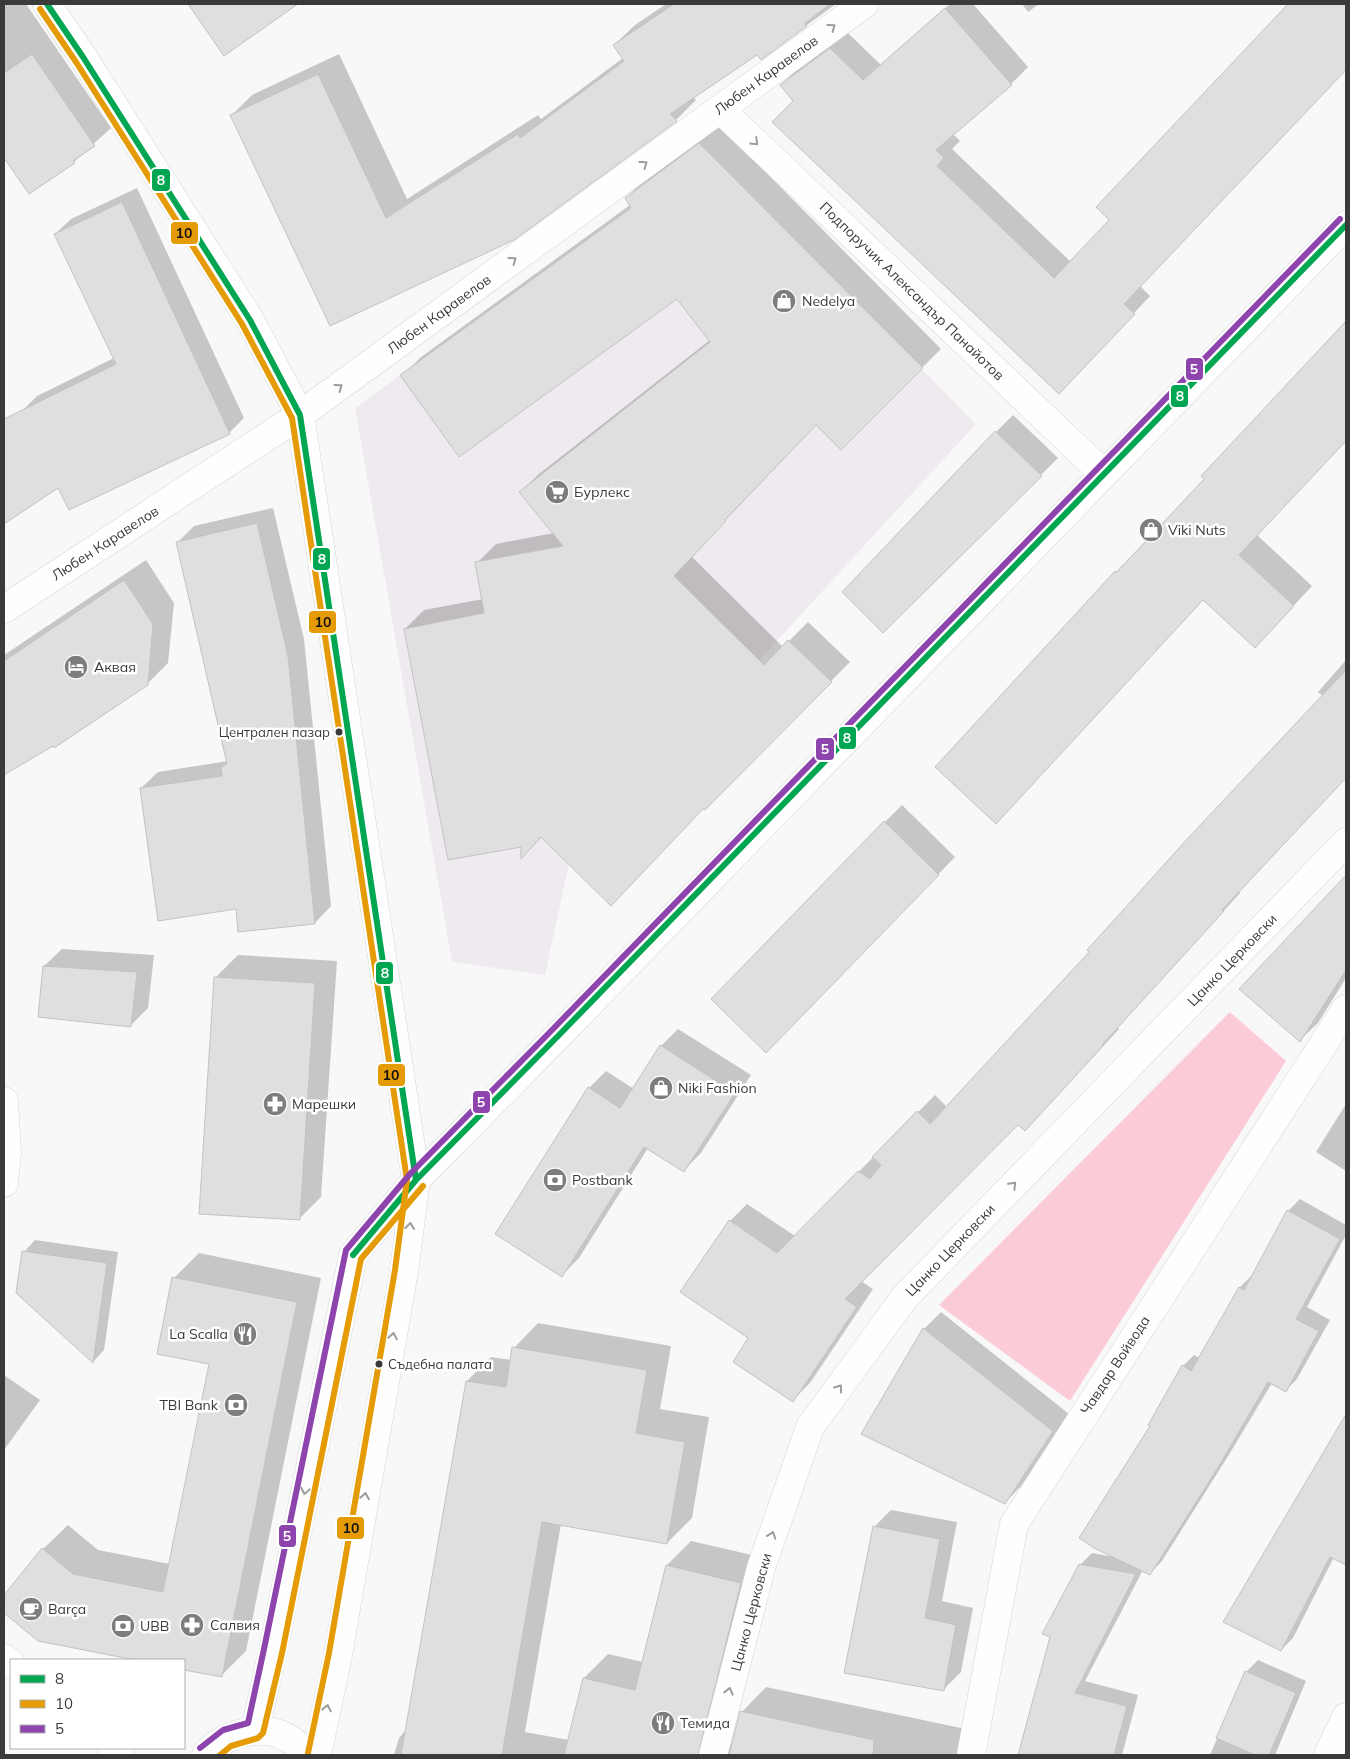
<svg xmlns="http://www.w3.org/2000/svg" width="1350" height="1759" font-family="Mulish,sans-serif">
<style>
.built{fill:#efeaef}
.green{fill:#fbccd8}
.shadow{fill:#0003}
.building{fill:#dfdfe0;stroke:#c3c2c3}
.lines{fill:none;stroke-linecap:round;stroke-linejoin:round}
.minor-casing{stroke:#d5d5d5;stroke-width:29}
.major-casing{stroke:#d5d5d5;stroke-width:29}
.minor{stroke:#fefefe;stroke-width:28}
.major{stroke:#fefefe;stroke-width:28}
.bus-1-casing{stroke:#fff;stroke-width:10}
.bus-2-casing{stroke:#fff;stroke-width:10}
.bus-3-casing{stroke:#fff;stroke-width:10}
.bus-1{stroke:#00a651;stroke-width:6}
.bus-2{stroke:#e49b06;stroke-width:6}
.bus-3{stroke:#8e44ad;stroke-width:6}
.oneway{stroke:#9c9c9c}
.bus-dot{fill:#3b3a3b;stroke:#fff;stroke-width:2}
.labels{text-anchor:middle;dominant-baseline:central;stroke-width:5;stroke-linejoin:round;paint-order:stroke}
.bus-label{font-size:13px;fill:#3b3a3b;stroke:#fff;text-anchor:end}
.street-label{font-size:14px;fill:#3b3a3b;stroke:#fff}
.poi-label{font-size:14px;fill:#3b3a3b;stroke:#fff;text-anchor:start}
.line-badge{stroke:#fff;stroke-width:2}
.badge-label{font-size:14px;text-anchor:middle;font-weight:bold;fill:#fff}
.pale-badge-label{font-size:14px;text-anchor:middle;font-weight:bold;fill:#111}
</style>
<rect width="100%" height="100%" fill="#f9f8f9"/>
<!-- built -->
<path class="built" d="M 708,152 L 976,424 L 568,868 L 545,975 L 452,962 L 355,408 Z"/>
<!-- green -->
<path class="green" d="M 1230,1012 L 1286,1061 L 1070,1401 L 939,1305 Z"/>
<!-- shadow -->
<path class="shadow" d="M 4,4 L 26,4 L 111,128 L 74,162 L 29,192 L 4,156 Z
M 190,4 L 295,4 L 224,54 Z
M 666,4 L 836,4 L 761,58 L 758,54 L 693,97 L 696,100 L 676,120 L 513,239 L 331,324 L 232,115 L 252,95 L 339,54 L 407,199 L 538,115 L 541,119 L 623,58 L 614,45 L 635,25 Z
M 950,4 L 973,4 L 1028,67 L 1011,84 L 953,134 L 960,141 L 952,149 L 1071,262 L 1111,220 L 1248,48 L 1290,4 L 1346,4 L 1346,69 L 1140,286 L 1150,296 L 1076,375 L 794,101 L 781,85 L 798,68 L 847,32 L 881,65 Z
M 1022,4 L 1039,4 L 1028,12 Z
M 719,125 L 941,349 L 841,448 L 817,424 L 691,556 L 783,647 L 808,622 L 850,662 L 705,808 L 542,837 L 522,856 L 522,845 L 405,629 L 424,610 L 483,599 L 477,563 L 496,544 L 554,533 L 520,492 L 539,474 L 710,340 L 677,297 L 402,376 L 421,357 L 630,205 L 626,198 L 645,179 Z
M 137,188 L 244,418 L 229,433 L 59,487 L 4,523 L 4,426 L 23,413 L 22,411 L 37,396 L 114,358 L 55,234 L 71,219 Z
M 1346,323 L 1346,440 L 1257,535 L 1312,586 L 1274,627 L 1204,599 L 996,823 L 936,767 L 1116,572 L 1206,479 L 1203,476 Z
M 1013,415 L 1058,458 L 883,632 L 996,432 Z
M 273,508 L 304,639 L 331,906 L 315,923 L 237,907 L 141,788 L 158,772 L 228,761 L 177,543 L 194,526 Z
M 146,560 L 174,603 L 168,663 L 147,684 L 4,774 L 4,655 Z
M 1346,660 L 1346,777 L 1239,892 L 1240,893 L 1118,1027 L 1119,1029 L 1042,1112 L 1018,1123 L 861,1281 L 873,1289 L 810,1383 L 793,1400 L 750,1338 L 730,1221 L 747,1204 L 795,1236 L 935,1095 L 947,1107 L 1090,952 L 1323,696 L 1318,692 Z
M 902,805 L 955,857 L 784,1034 L 885,822 Z
M 1346,878 L 1346,978 L 1318,1023 L 1300,1040 L 1241,989 Z
M 62,949 L 154,955 L 148,1008 L 131,1025 L 44,966 Z
M 238,955 L 337,961 L 321,1197 L 299,1219 L 200,1213 L 216,977 Z
M 678,1029 L 751,1075 L 701,1153 L 684,1170 L 648,1148 L 579,1258 L 562,1275 L 589,1088 L 606,1071 L 634,1089 L 661,1046 Z
M 1346,1104 L 1346,1171 L 1316,1152 Z
M 1300,1199 L 1346,1225 L 1346,1235 L 1307,1307 L 1330,1320 L 1297,1379 L 1286,1390 L 1272,1383 L 1230,1453 L 1162,1561 L 1150,1573 L 1143,1570 L 1085,1681 L 1138,1695 L 1122,1755 L 1027,1755 L 1080,1565 L 1092,1553 L 1115,1557 L 1151,1426 L 1183,1366 L 1194,1355 L 1200,1358 L 1240,1287 L 1251,1276 L 1252,1277 L 1288,1211 Z
M 35,1240 L 118,1252 L 104,1350 L 93,1362 L 24,1252 Z
M 199,1253 L 321,1278 L 246,1651 L 221,1676 L 184,1668 L 184,1660 L 142,1660 L 38,1640 L 4,1611 L 4,1597 L 43,1549 L 68,1525 L 98,1550 L 170,1564 L 210,1363 L 174,1278 Z
M 941,1312 L 1069,1414 L 1022,1485 L 1005,1503 L 924,1329 Z
M 538,1323 L 671,1346 L 660,1409 L 709,1417 L 692,1518 L 667,1543 L 561,1524 L 525,1732 L 569,1740 L 584,1678 L 608,1654 L 643,1662 L 667,1565 L 691,1541 L 765,1558 L 727,1742 L 733,1745 L 742,1712 L 766,1687 L 980,1732 L 975,1755 L 650,1755 L 644,1754 L 644,1755 L 394,1755 L 399,1738 L 406,1730 L 467,1381 L 491,1357 L 511,1360 L 514,1348 Z
M 4,1375 L 40,1400 L 4,1450 Z
M 1346,1417 L 1346,1563 L 1334,1557 L 1293,1638 L 1281,1650 L 1224,1621 Z
M 891,1510 L 957,1522 L 942,1601 L 973,1608 L 961,1672 L 943,1690 L 874,1527 Z
M 1258,1660 L 1306,1681 L 1275,1755 L 1210,1755 L 1246,1672 Z"/>
<!-- building -->
<path class="building" d="M 188,4 L 298,4 L 224,56 Z
M 674,4 L 830,4 L 804,24 L 807,26 L 761,60 L 757,55 L 670,114 L 677,121 L 514,240 L 330,326 L 230,115 L 318,74 L 386,218 L 518,134 L 520,138 L 624,61 L 613,45 Z
M 1288,4 L 1346,4 L 1346,70 L 1124,304 L 1135,314 L 1059,394 L 772,122 L 793,101 L 780,85 L 830,48 L 863,80 L 945,8 L 1012,85 L 936,150 L 944,158 L 937,166 L 1054,278 L 1109,220 L 1096,207 Z
M 32,54 L 95,146 L 73,161 L 75,163 L 29,194 L 4,158 L 4,73 Z
M 699,143 L 923,368 L 841,450 L 816,425 L 725,520 L 726,521 L 674,576 L 764,665 L 788,640 L 832,682 L 705,810 L 703,809 L 611,906 L 541,837 L 521,859 L 521,847 L 448,860 L 404,629 L 484,613 L 475,562 L 563,546 L 519,492 L 710,342 L 677,299 L 459,457 L 400,375 L 631,208 L 625,198 Z
M 122,202 L 230,434 L 69,510 L 58,488 L 4,524 L 4,419 L 116,364 L 54,234 Z
M 1346,321 L 1346,441 L 1239,555 L 1294,606 L 1255,648 L 1203,600 L 996,824 L 935,767 L 1115,571 L 1116,573 L 1204,479 L 1201,476 Z
M 995,431 L 1042,476 L 883,633 L 842,592 Z
M 257,523 L 288,656 L 315,924 L 238,932 L 236,909 L 158,921 L 140,788 L 222,776 L 221,767 L 227,764 L 176,542 Z
M 124,580 L 153,624 L 148,685 L 54,748 L 53,746 L 4,775 L 4,661 Z
M 1346,670 L 1346,778 L 1222,910 L 1224,911 L 1102,1045 L 1103,1046 L 1025,1131 L 1018,1125 L 845,1299 L 857,1307 L 793,1402 L 733,1362 L 748,1338 L 680,1292 L 729,1220 L 777,1253 L 858,1171 L 870,1179 L 881,1165 L 872,1157 L 917,1111 L 930,1124 L 1089,952 L 1087,950 L 1189,837 Z
M 884,821 L 939,875 L 766,1053 L 711,999 Z
M 1346,875 L 1346,970 L 1300,1042 L 1239,989 Z
M 43,966 L 137,972 L 131,1027 L 38,1017 Z
M 214,977 L 315,983 L 300,1220 L 199,1214 Z
M 660,1045 L 735,1093 L 684,1172 L 644,1147 L 562,1277 L 495,1234 L 588,1087 L 620,1108 Z
M 1287,1210 L 1340,1239 L 1296,1319 L 1319,1331 L 1286,1392 L 1268,1382 L 1219,1466 L 1150,1575 L 1094,1548 L 1079,1538 L 1150,1426 L 1148,1425 L 1182,1365 L 1191,1371 L 1239,1287 L 1244,1290 Z
M 22,1251 L 107,1263 L 93,1363 L 16,1293 Z
M 172,1277 L 297,1302 L 222,1677 L 184,1670 L 184,1660 L 135,1660 L 38,1641 L 4,1613 L 4,1595 L 42,1548 L 73,1574 L 163,1592 L 209,1364 L 157,1354 Z
M 923,1328 L 1053,1431 L 1005,1504 L 861,1434 Z
M 512,1347 L 647,1370 L 636,1433 L 685,1442 L 667,1544 L 542,1522 L 502,1755 L 401,1755 L 466,1381 L 506,1387 Z
M 1346,1414 L 1346,1565 L 1330,1557 L 1281,1651 L 1223,1622 Z
M 873,1526 L 940,1539 L 925,1618 L 956,1625 L 944,1691 L 844,1673 Z
M 1079,1564 L 1136,1574 L 1075,1693 L 1127,1706 L 1114,1755 L 1018,1755 L 1050,1637 L 1042,1634 Z
M 666,1565 L 741,1583 L 698,1755 L 564,1755 L 583,1678 L 635,1690 Z
M 1245,1671 L 1296,1693 L 1269,1755 L 1255,1755 L 1216,1738 Z
M 740,1711 L 874,1740 L 873,1755 L 729,1755 Z"/>
<g class="lines">
<!-- minor casing -->
<g class="minor-casing">
<path id="minor" d="M 47,4 L 83,57 L 250,320 L 300,415 L 416,1180
M 720,109 L 1104,474
M 4,609 L 300,415 L 864,4
M 4,1101 L 7,1153 L 4,1183
M 4,1658 L 11,1664
M 112,1748 L 120,1755
M 713,1755 L 761,1568 L 810,1427 L 905,1297 L 1346,842
M 971,1755 L 1014,1524 L 1346,1009
M 1328,1755 L 1346,1717"/>
</g>
<!-- major casing -->
<g class="major-casing">
<path id="major" d="M 255,1730 L 273,1651 L 353,1255 L 416,1180 L 559,1035 L 1346,225
M 206,1755 C 213,1744 227,1738 238,1734 C 267,1726 288,1732 308,1755
M 317,1755 L 338,1655 L 404,1271 L 416,1180"/>
</g>
<!-- minor -->
<use href="#minor" class="minor"/>
<!-- major -->
<use href="#major" class="major"/>
<!-- bus-1 casing -->
<g class="bus-1-casing">
<path id="bus-1" d="M 47,4 L 83,57 L 250,320 L 300,415 L 416,1180
M 353,1255 L 416,1180 L 559,1035 L 1346,225"/>
</g>
<!-- bus-2 casing -->
<g class="bus-2-casing">
<path id="bus-2" d="M 40,9 L 76,62 L 242,324 L 292,418 L 407,1180 L 395,1270 L 329,1653 L 308,1753
M 220,1755 L 231,1746 L 258,1738 L 263,1733 L 282,1653 L 361,1259 L 423,1186"/>
</g>
<!-- bus-3 casing -->
<g class="bus-3-casing">
<path id="bus-3" d="M 200,1748 L 223,1730 L 248,1723 L 264,1649 L 346,1250 L 410,1174 L 553,1029 L 1340,219"/>
</g>
<!-- bus-1 -->
<use href="#bus-1" class="bus-1"/>
<!-- bus-2 -->
<use href="#bus-2" class="bus-2"/>
<!-- bus-3 -->
<use href="#bus-3" class="bus-3"/>
</g>
<!-- one-way arrows -->
<defs><path id="oneway-chevron" d="M-2-3.5L2.5 0L-2 3.5" fill="none" stroke-width="1.6" stroke-linecap="round" stroke-linejoin="round" transform="scale(1.25)"/></defs>
<g class="oneway">
<use href="#oneway-chevron" transform="translate(832 27) rotate(-36)"/>
<use href="#oneway-chevron" transform="translate(755 142) rotate(44)"/>
<use href="#oneway-chevron" transform="translate(644 164) rotate(-36)"/>
<use href="#oneway-chevron" transform="translate(513 260) rotate(-36)"/>
<use href="#oneway-chevron" transform="translate(339 387) rotate(-36)"/>
<use href="#oneway-chevron" transform="translate(1013 1185) rotate(-46)"/>
<use href="#oneway-chevron" transform="translate(410 1226) rotate(-83)"/>
<use href="#oneway-chevron" transform="translate(393 1336) rotate(-80)"/>
<use href="#oneway-chevron" transform="translate(839 1388) rotate(-54)"/>
<use href="#oneway-chevron" transform="translate(305 1491) rotate(101)"/>
<use href="#oneway-chevron" transform="translate(365 1496) rotate(-80)"/>
<use href="#oneway-chevron" transform="translate(772 1535) rotate(-71)"/>
<use href="#oneway-chevron" transform="translate(729 1691) rotate(-76)"/>
<use href="#oneway-chevron" transform="translate(327 1708) rotate(-78)"/>
</g>
<!-- icons -->
<defs>
<g id="shop-disc" transform="scale(1.25)"><circle r="9.5" fill="#7e7c7e" stroke="#fff"/><path d="M-5-2.5h2.3a2.7 3.5 0 0 1 5.4 0H5L5.5 6h-11ZM-1.5-2.5h3a1.5 2.3 0 0 0-3 0Z" fill="#fff"/></g>
<g id="supermarket-disc" transform="scale(1.25)"><circle r="9.5" fill="#7e7c7e" stroke="#fff"/><path d="M-6-5.5h2.5l.6 2H6L4.5 2H-2.5L-4.4-4H-6ZM-1.5 3.2a1.3 1.3 0 1 0 .1 0ZM3 3.2a1.3 1.3 0 1 0 .1 0Z" fill="#fff"/></g>
<g id="hotel-disc" transform="scale(1.25)"><circle r="9.5" fill="#7e7c7e" stroke="#fff"/><path d="M-6-4.5h1.5V1H6V5H4.5V3h-9V5H-6ZM-4 0a1.8 1.8 0 1 1 3.6 0ZM.5 0V-2.5h3Q6-2.5 6 0Z" fill="#fff"/></g>
<g id="pharmacy-disc" transform="scale(1.25)"><circle r="9.5" fill="#7e7c7e" stroke="#fff"/><path d="M-2-6h4v4h4v4h-4v4h-4v-4h-4v-4h4Z" fill="#fff"/></g>
<g id="bank-disc" transform="scale(1.25)"><circle r="9.5" fill="#7e7c7e" stroke="#fff"/><path d="M-6-4H6V4H-6ZM0-2.3a2.3 2.3 0 1 0 0 4.6a2.3 2.3 0 1 0 0-4.6Z" fill="#fff"/></g>
<g id="restaurant-disc" transform="scale(1.25)"><circle r="9.5" fill="#7e7c7e" stroke="#fff"/><path d="M-5-6h1v4h1v-4h1v4h1v-4h1v5L-1.5 .5V6h-2V.5L-5-1ZM5-6V6H3V1.5H1.5Q1.5-4 5-6Z" fill="#fff"/></g>
<g id="cafe-disc" transform="scale(1.25)"><circle r="9.5" fill="#7e7c7e" stroke="#fff"/><path d="M-5.5-4.5H6V0H3Q3 3.5 0 3.5H-2.5Q-5.5 3.5-5.5 0ZM3-3.2v2h1.7v-2ZM-6 4.5H4V6H-6Z" fill="#fff"/></g>
</defs>
<g fill-rule="evenodd">
<use href="#shop-disc" x="784" y="301"/>
<use href="#supermarket-disc" x="557" y="492"/>
<use href="#shop-disc" x="1151" y="530"/>
<use href="#hotel-disc" x="76" y="667"/>
<use href="#shop-disc" x="661" y="1088"/>
<use href="#pharmacy-disc" x="275" y="1104"/>
<use href="#bank-disc" x="555" y="1180"/>
<use href="#restaurant-disc" x="245" y="1334"/>
<use href="#bank-disc" x="236" y="1405"/>
<use href="#cafe-disc" x="31" y="1609"/>
<use href="#pharmacy-disc" x="192" y="1625"/>
<use href="#bank-disc" x="123" y="1626"/>
<use href="#restaurant-disc" x="663" y="1723"/>
</g>
<!-- markers -->
<g class="bus-dot">
<circle cx="339" cy="732" r="4.5"/>
<circle cx="379" cy="1364" r="4.5"/>
</g>
<g class="labels">
<!-- bus labels -->
<g class="bus-label">
<text x="330" y="732">Централен пазар</text>
<text x="388" y="1364" text-anchor="start">Съдебна палата</text>
</g>
<!-- street labels -->
<g class="street-label">
<text transform="translate(766 75) rotate(-36)">Любен Каравелов</text>
<text transform="translate(912 291) rotate(44)">Подпоручик Александър Панайотов</text>
<text transform="translate(439 314) rotate(-36)">Любен Каравелов</text>
<text transform="translate(105 543) rotate(-33)">Любен Каравелов</text>
<text transform="translate(1232 960) rotate(-46)">Цанко Церковски</text>
<text transform="translate(950 1250) rotate(-46)">Цанко Церковски</text>
<text transform="translate(1115 1365) rotate(-57)">Чавдар Войвода</text>
<text transform="translate(751 1612) rotate(-75)">Цанко Церковски</text>
</g>
<!-- poi labels -->
<g class="poi-label">
<text x="802" y="301">Nedelya</text>
<text x="574" y="492">Бурлекс</text>
<text x="1168" y="530">Viki Nuts</text>
<text x="94" y="667">Аквая</text>
<text x="678" y="1088">Niki Fashion</text>
<text x="292" y="1104">Марешки</text>
<text x="572" y="1180">Postbank</text>
<text x="228" y="1334" text-anchor="end">La Scalla</text>
<text x="218" y="1405" text-anchor="end">TBI Bank</text>
<text x="48" y="1609">Barça</text>
<text x="210" y="1625">Салвия</text>
<text x="140" y="1626">UBB</text>
<text x="680" y="1723">Темида</text>
</g>
</g>
<g class="line-badge">
<rect x="151" y="168" width="20" height="24" rx="5" fill="#00a651"/>
<rect x="170" y="221" width="29" height="24" rx="5" fill="#e49b06"/>
<rect x="1185" y="357" width="19" height="24" rx="5" fill="#8e44ad"/>
<rect x="1170" y="384" width="19" height="24" rx="5" fill="#00a651"/>
<rect x="312" y="547" width="19" height="24" rx="5" fill="#00a651"/>
<rect x="308" y="610" width="29" height="24" rx="5" fill="#e49b06"/>
<rect x="838" y="726" width="19" height="24" rx="5" fill="#00a651"/>
<rect x="815" y="737" width="20" height="24" rx="5" fill="#8e44ad"/>
<rect x="375" y="961" width="19" height="24" rx="5" fill="#00a651"/>
<rect x="377" y="1063" width="29" height="24" rx="5" fill="#e49b06"/>
<rect x="472" y="1090" width="19" height="24" rx="5" fill="#8e44ad"/>
<rect x="336" y="1516" width="29" height="24" rx="5" fill="#e49b06"/>
<rect x="278" y="1524" width="19" height="24" rx="5" fill="#8e44ad"/>
</g>
<g class="badge-label">
<text x="161" y="185">8</text>
<text x="1194" y="374">5</text>
<text x="1180" y="401">8</text>
<text x="322" y="564">8</text>
<text x="847" y="743">8</text>
<text x="825" y="754">5</text>
<text x="385" y="978">8</text>
<text x="481" y="1107">5</text>
<text x="287" y="1541">5</text>
</g>
<g class="pale-badge-label">
<text x="184" y="238">10</text>
<text x="323" y="627">10</text>
<text x="391" y="1080">10</text>
<text x="351" y="1533">10</text>
</g>
<!-- border -->
<rect width="1350" height="1759" fill="none" stroke="#3b3a3b" stroke-width="10"/>
<!-- legend -->
<rect x="10" y="1659" width="175" height="90" fill="#ffffff" stroke="#b1b0b1"/>
<rect x="20" y="1675" width="25" height="8" fill="#00a651" stroke="#b1b0b1"/>
<text x="55" y="1684" font-size="15" fill="#3b3a3b">8</text>
<rect x="20" y="1700" width="25" height="8" fill="#e49b06" stroke="#b1b0b1"/>
<text x="55" y="1709" font-size="15" fill="#3b3a3b">10</text>
<rect x="20" y="1725" width="25" height="8" fill="#8e44ad" stroke="#b1b0b1"/>
<text x="55" y="1734" font-size="15" fill="#3b3a3b">5</text>
</svg>
